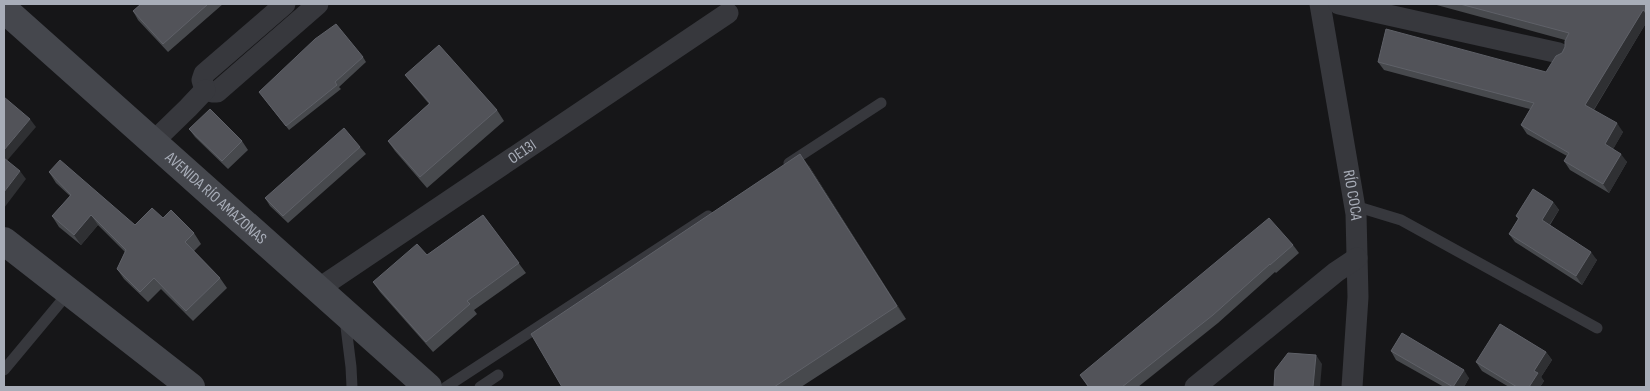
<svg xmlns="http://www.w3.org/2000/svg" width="1650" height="391" font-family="'Sofia Sans Condensed',sans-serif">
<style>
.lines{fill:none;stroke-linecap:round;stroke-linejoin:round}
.lane{stroke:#37383d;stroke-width:11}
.street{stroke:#37383d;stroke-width:21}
.secondary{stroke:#45474d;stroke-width:28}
.wall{fill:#47494d}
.shaded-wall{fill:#2f3033}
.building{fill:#525359;stroke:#5f6168}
.labels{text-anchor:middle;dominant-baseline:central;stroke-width:5;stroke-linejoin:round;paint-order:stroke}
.street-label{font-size:16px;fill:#a8adb8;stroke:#111113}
</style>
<rect width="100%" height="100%" fill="#161618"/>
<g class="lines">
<!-- lane -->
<path class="lane" d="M 789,163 L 881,103
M 1355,206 L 1401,220 L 1597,328
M 345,319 L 351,367 L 352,387
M 4,370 L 69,292
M 446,387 L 708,216
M 480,387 L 498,375"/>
<!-- street -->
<g class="street">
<path id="s1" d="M 1320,4 L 1356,214 L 1358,297 L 1352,387"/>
<path d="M 1339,4 L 1559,53"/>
<path d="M 205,90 L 213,92 L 217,92 L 318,4"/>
<path d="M 205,90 L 202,80 L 204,74 L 285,4"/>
<path d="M 153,142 L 188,108 L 205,90"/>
<path id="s2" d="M 318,289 L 728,13"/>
<path d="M 1195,387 L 1336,272 L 1357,258"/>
</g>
<!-- secondary -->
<g class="secondary">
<path id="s3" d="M 4,9 L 428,387"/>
<path d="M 4,241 L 191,387"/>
</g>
</g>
<!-- wall -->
<path class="wall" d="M 141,4 L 223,4 L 168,52 L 138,20 L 133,11 Z
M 1433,4 L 1646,4 L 1646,23 L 1594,110 L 1623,132 L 1613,149 L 1627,162 L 1609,193 L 1570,170 L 1564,161 L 1567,156 L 1527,134 L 1521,125 L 1530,109 L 1384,70 L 1378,62 L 1546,72 L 1562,53 L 1565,47 L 1565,40 Z
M 363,57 L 366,62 L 339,87 L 341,89 L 289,130 L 263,97 Z
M 405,75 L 497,110 L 504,121 L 427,188 L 395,151 L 388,141 L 429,104 L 413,85 Z
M 189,129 L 242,141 L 248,150 L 228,169 L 195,137 Z
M 360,147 L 366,154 L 288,223 L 270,206 L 265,198 Z
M 809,166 L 906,319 L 801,387 L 562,387 Z
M 49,172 L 135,225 L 163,218 L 194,233 L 201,244 L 194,251 L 220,278 L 227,288 L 193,321 L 161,289 L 148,302 L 124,279 L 117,269 L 125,252 L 98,225 L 81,245 L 59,227 L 52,216 L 70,196 L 56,183 Z
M 1553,202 L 1559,210 L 1550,225 L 1597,260 L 1582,285 L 1515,242 L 1509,234 L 1518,219 L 1516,216 Z
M 483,215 L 526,273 L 474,310 L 477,314 L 433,352 L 380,292 L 373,282 L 427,255 Z
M 1293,245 L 1299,253 L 1276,273 L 1275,272 L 1218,323 L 1138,387 L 1088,387 L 1080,375 Z
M 1391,351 L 1469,378 L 1464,387 L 1444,387 L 1396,360 Z
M 1546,352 L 1552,360 L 1541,377 L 1544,381 L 1540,387 L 1509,387 L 1482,371 L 1476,362 Z"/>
<!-- shaded-wall -->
<path class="shaded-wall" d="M 1643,10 L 1646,15 L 1646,23 L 1591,114 L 1585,105 Z
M 30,119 L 36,127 L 5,163 L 4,161 L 4,150 Z
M 1617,123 L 1623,132 L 1611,153 L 1605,144 Z
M 800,154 L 809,166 L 906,319 L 897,306 Z
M 1621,154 L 1627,162 L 1609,193 L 1603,184 Z
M 20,171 L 26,179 L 4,208 L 4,192 Z
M 1553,202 L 1559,210 L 1547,228 L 1542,220 Z
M 91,215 L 98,225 L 81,245 L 74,235 Z
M 1591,252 L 1597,260 L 1582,285 L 1576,276 Z
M 1546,352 L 1552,360 L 1541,377 L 1544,381 L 1540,387 L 1529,387 L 1534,371 Z
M 1316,355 L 1322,364 L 1320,387 L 1313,387 Z
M 1464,370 L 1469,378 L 1464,387 L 1453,387 Z"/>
<!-- building -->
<path class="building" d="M 141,4 L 208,4 L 163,44 L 133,11 Z
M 1460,4 L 1646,4 L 1646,12 L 1643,10 L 1585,105 L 1617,123 L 1605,144 L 1621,154 L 1603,184 L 1564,161 L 1569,153 L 1521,125 L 1534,103 L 1378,62 L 1386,29 L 1546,72 L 1556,56 L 1562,53 L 1565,47 L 1565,41 L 1569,33 Z
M 336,24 L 363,57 L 335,82 L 337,85 L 286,126 L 259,92 L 315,39 Z
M 439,45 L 497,110 L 420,177 L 388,141 L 430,103 L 405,75 Z
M 4,97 L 30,119 L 4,150 Z
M 210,109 L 242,141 L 222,161 L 189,129 Z
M 344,128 L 360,147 L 283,216 L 265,198 Z
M 800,154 L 897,306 L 774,387 L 562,387 L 531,334 Z
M 4,158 L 20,171 L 4,192 Z
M 60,160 L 135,225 L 152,208 L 163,218 L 171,210 L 194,233 L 185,242 L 220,278 L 186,311 L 154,278 L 140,292 L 117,269 L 126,250 L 91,215 L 74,235 L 52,216 L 71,195 L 49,172 Z
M 1533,189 L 1553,202 L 1542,220 L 1591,252 L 1576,276 L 1509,234 L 1519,218 L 1516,216 Z
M 483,215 L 519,263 L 467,301 L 470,304 L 426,342 L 373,282 L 417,244 L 427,255 Z
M 1269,218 L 1293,245 L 1270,265 L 1270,264 L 1213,315 L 1122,387 L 1089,387 L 1080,375 Z
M 1500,324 L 1546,352 L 1534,371 L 1538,373 L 1529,387 L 1517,387 L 1476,362 Z
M 1402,333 L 1464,370 L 1453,387 L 1391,351 Z
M 1288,353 L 1316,355 L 1313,387 L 1274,387 L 1275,370 Z"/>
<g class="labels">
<!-- street labels -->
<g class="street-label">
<text stroke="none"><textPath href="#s2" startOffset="246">OE13I</textPath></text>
<text stroke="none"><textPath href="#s1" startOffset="194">RÍO COCA</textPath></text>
<text stroke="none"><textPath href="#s3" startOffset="284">AVENIDA RÍO AMAZONAS</textPath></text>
</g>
</g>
<!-- border -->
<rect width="1650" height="391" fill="none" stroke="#a8adb8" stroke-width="10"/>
</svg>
